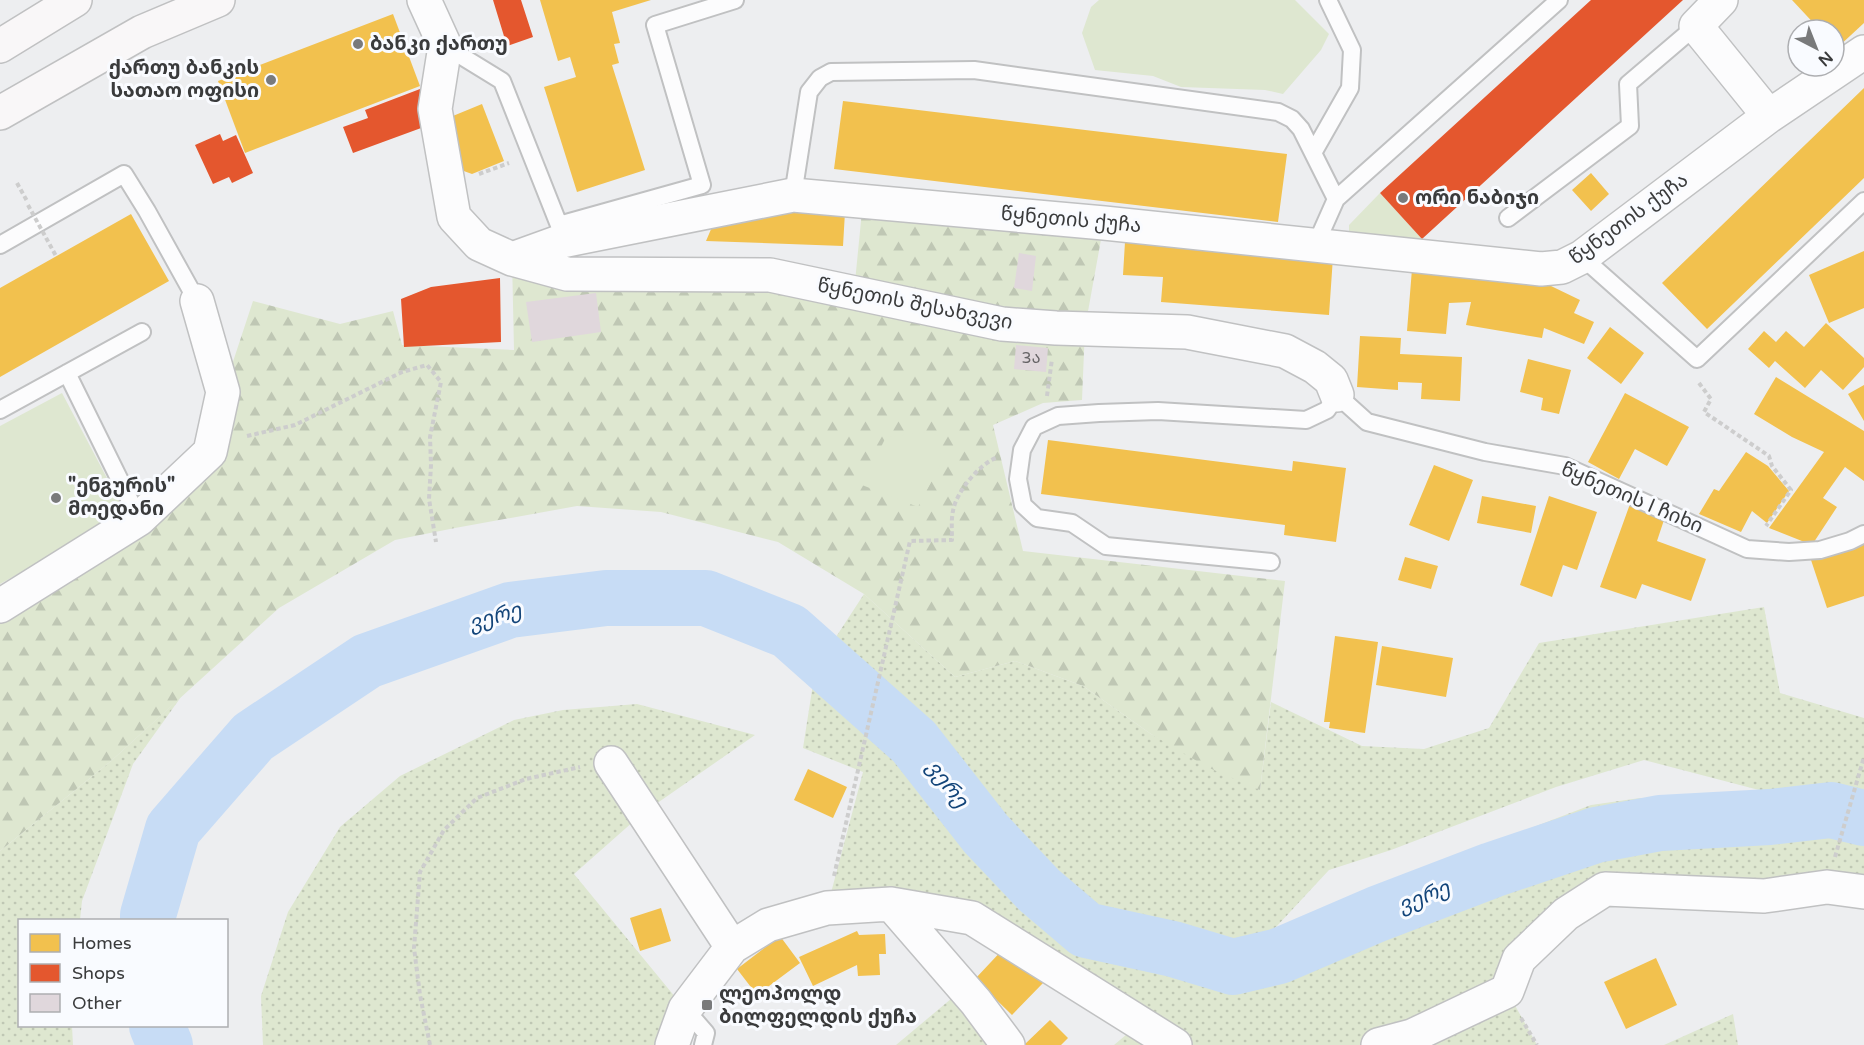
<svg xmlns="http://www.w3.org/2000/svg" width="1864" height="1045" font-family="'Varela Round','Noto Sans Georgian',sans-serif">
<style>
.grass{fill:url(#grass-dots)}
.forest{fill:url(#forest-firs)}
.green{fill:#dee7d0}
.homes{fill:#f2c14e}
.shops{fill:#e4572e}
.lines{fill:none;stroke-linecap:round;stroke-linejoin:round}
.river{stroke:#c7dcf5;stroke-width:56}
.building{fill:#e0d7dc}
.service-casing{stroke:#c0c1c2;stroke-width:20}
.minor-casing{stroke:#c0c1c2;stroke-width:36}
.secondary-casing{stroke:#c0c1c2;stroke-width:36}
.path{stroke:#cdcdcd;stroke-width:4;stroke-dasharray:4.5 3;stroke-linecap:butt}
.service{stroke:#fcfcfd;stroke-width:16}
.minor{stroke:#fcfcfd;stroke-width:33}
.secondary{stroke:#f9f7f8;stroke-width:33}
.path-bridge{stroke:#cdcdcd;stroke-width:4;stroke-dasharray:4.5 3;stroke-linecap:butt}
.poi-dot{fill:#797a7b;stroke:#f9fbff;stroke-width:2}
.labels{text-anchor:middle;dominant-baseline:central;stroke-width:6;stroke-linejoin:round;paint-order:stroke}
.number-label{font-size:16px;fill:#666466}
.poi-label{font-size:20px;font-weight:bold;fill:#3a3b3c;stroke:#f9fbff;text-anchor:start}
.street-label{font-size:20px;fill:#3a3b3c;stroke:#f9fbff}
.water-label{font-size:21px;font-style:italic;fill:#124479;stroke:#f9fbff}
</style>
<defs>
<pattern id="grass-dots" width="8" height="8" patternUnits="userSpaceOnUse" patternTransform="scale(1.5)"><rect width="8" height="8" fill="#dee7d0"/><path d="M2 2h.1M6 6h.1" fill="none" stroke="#bfc7b4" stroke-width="1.8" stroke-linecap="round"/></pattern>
<pattern id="forest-firs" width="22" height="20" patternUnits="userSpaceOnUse" patternTransform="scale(1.5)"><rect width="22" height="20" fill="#dee7d0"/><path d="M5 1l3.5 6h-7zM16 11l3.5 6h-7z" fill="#bfc7b4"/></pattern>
</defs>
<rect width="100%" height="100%" fill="#edeef0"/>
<!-- grass -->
<path class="grass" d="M 864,594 L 955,677 L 1015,661 L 1083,686 L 1151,734 L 1260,790 L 1271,702 L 1362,746 L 1424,749 L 1489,728 L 1539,643 L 1764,607 L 1780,693 L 1864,718 L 1864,800 L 1853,797 L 1804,798 L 1759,790 L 1644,760 L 1556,787 L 1391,850 L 1329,870 L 1265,939 L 1209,945 L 1151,931 L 1084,906 L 1024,853 L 965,766 L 918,711 L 832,643 Z
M 813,684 L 915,767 L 977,849 L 1070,937 L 1234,983 L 1304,958 L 1333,925 L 1391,882 L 1591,805 L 1640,798 L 1687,803 L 1765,831 L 1843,831 L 1864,835 L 1864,892 L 1605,889 L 1507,991 L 1537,1045 L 1114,1045 L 1139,1024 L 972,918 L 827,908 L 863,772 L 803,748 Z
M 181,697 L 133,764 L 82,901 L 80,920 L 20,920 L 20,1026 L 72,1026 L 73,1045 L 0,1045 L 0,851 L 111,761 Z
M 637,704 L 755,735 L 643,813 L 574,874 L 685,1009 L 672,1045 L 263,1045 L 261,996 L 288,912 L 340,827 L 400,776 L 514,720 L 563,710 Z
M 964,988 L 1008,1045 L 896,1045 Z
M 1733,1014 L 1738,1045 L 1664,1045 Z"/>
<!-- forest -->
<path class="forest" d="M 863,201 L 1104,223 L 1085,328 L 1082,400 L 1043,403 L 993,425 L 1023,551 L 1285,581 L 1260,790 L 1207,767 L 1151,734 L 1083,686 L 1015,661 L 955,677 L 864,594 L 778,542 L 661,512 L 577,506 L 455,528 L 395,540 L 279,608 L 111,761 L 0,851 L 0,618 L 210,452 L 223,392 L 253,301 L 340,324 L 393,311 L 402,345 L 514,350 L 512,259 L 854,292 Z"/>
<!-- green -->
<path class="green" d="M 1099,0 L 1295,0 L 1329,34 L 1321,50 L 1283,94 L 1265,90 L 1181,87 L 1153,76 L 1095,70 L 1082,33 L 1091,7 Z
M 1380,193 L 1422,239 L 1349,238 L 1349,225 Z
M 62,393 L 126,514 L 0,584 L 0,426 Z
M 929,432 L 941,437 L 940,465 L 918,507 L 862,485 L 886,437 Z"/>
<!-- homes -->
<path class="homes" d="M 540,0 L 651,0 L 612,12 L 620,43 L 614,44 L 619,63 L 612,65 L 645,170 L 577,192 L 544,87 L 576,77 L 570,57 L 558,61 Z
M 1792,0 L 1864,0 L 1864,23 L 1837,48 L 1834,45 L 1834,30 L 1820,30 Z
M 393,14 L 420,86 L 245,153 L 218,81 Z
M 1864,88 L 1864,178 L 1707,329 L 1662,283 Z
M 843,101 L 1287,154 L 1278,222 L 834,169 Z
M 482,104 L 504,161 L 472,174 L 461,170 L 448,118 Z
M 1591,173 L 1609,194 L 1591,211 L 1572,190 Z
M 845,212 L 843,246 L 706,241 L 718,213 Z
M 131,214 L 169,281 L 0,377 L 0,288 Z
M 1125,242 L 1333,257 L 1329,315 L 1161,302 L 1163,277 L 1123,275 Z
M 1864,251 L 1864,308 L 1829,323 L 1809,275 Z
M 1412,269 L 1475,273 L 1551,286 L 1580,300 L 1574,313 L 1594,322 L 1584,344 L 1544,328 L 1542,338 L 1466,325 L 1471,302 L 1449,303 L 1446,334 L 1407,331 Z
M 1826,323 L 1864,358 L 1864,367 L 1843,390 L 1821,370 L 1805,388 L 1775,361 L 1769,368 L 1748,349 L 1764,331 L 1776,342 L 1786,331 L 1804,347 Z
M 1610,327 L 1644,353 L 1621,384 L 1587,358 Z
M 1360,336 L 1401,338 L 1400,354 L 1462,357 L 1460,401 L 1421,399 L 1422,383 L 1398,382 L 1398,390 L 1357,387 Z
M 1528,359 L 1571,370 L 1559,414 L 1541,410 L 1543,398 L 1520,392 Z
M 1776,377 L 1864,431 L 1864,481 L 1845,467 L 1823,498 L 1837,507 L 1812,545 L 1769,528 L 1824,452 L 1792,437 L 1754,414 Z
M 1864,385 L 1864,421 L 1848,394 Z
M 1625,393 L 1689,427 L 1667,466 L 1635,449 L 1619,479 L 1588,462 Z
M 1048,440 L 1292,471 L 1293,461 L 1346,468 L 1336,542 L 1284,535 L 1285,525 L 1041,494 Z
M 1746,452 L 1768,466 L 1789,491 L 1767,523 L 1752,511 L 1741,532 L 1699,514 L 1714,489 L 1719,491 Z
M 1434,465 L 1473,480 L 1449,541 L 1409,525 Z
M 1482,496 L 1536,506 L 1531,533 L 1477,523 Z
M 1549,496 L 1597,512 L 1577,570 L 1563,565 L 1552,597 L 1520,585 Z
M 1630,504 L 1665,517 L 1657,541 L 1706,559 L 1691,601 L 1642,584 L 1636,599 L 1600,587 Z
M 1864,543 L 1864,596 L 1827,608 L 1811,560 Z
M 1405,557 L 1438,566 L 1431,589 L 1398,580 Z
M 1335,636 L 1378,642 L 1365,733 L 1329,728 L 1330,722 L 1324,722 Z
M 1382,646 L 1453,658 L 1446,697 L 1376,685 Z
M 808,769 L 847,787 L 833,818 L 794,800 Z
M 661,908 L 671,941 L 640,951 L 630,918 Z
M 857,931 L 859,935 L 885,934 L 886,954 L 879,954 L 880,975 L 858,976 L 857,965 L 813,986 L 799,957 Z
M 780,936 L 800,963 L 757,995 L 737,969 Z
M 1006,946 L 1043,983 L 1012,1015 L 975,979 Z
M 1656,958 L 1677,1005 L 1626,1029 L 1604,982 Z
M 1050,1020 L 1068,1038 L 1061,1045 L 1024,1045 Z"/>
<!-- shops -->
<path class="shops" d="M 493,0 L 521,0 L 533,37 L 507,46 Z
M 1591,0 L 1683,0 L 1422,239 L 1380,193 Z
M 420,89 L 432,124 L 353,153 L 343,127 L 368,118 L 365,110 Z
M 220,134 L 223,141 L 236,135 L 253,173 L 232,183 L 229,177 L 213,184 L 195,145 Z
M 500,278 L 501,342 L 404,347 L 401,299 L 431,287 Z"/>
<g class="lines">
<!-- river -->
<path class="river" d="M 148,920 L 148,915 L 173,829 L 253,737 L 367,661 L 510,610 L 606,598 L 706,598 L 789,631 L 914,742 L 986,834 L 1039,890 L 1086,930 L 1173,949 L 1233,967 L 1279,956 L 1377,914 L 1492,870 L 1596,835 L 1660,823 L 1770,817 L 1831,810 L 1864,818
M 157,1026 L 165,1045"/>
</g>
<!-- building -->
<path class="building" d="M 1019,253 L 1036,256 L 1032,291 L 1014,288 Z
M 596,293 L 601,332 L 532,342 L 526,302 Z
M 1016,345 L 1048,348 L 1046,372 L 1014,369 Z"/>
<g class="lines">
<!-- service casing -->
<g class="service-casing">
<path id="service" d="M 445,46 L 502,81 L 559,225 L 702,185 L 655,25 L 735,0
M 1313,153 L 1350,88 L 1352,50 L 1328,0
M 793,195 L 809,92 L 820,78 L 831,72 L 974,70 L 1278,112 L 1292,119 L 1301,129 L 1336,199
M 1508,218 L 1630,126 L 1628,84 L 1696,26
M 1316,244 L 1336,199 L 1559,0
M 0,245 L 124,174 L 147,211 L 197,301
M 1582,257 L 1697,359 L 1864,201
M 67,373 L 139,519
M 0,410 L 142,332
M 1271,562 L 1106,546 L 1072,523 L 1037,518 L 1023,505 L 1018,479 L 1022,450 L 1034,427 L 1058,416 L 1099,413 L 1158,411 L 1306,420 L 1327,410 L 1337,395 L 1367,422 L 1485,452 L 1565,466 L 1747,549 L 1789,552 L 1820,550 L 1850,541 L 1864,534
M 685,1009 L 706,1033 L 703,1045"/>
</g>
<!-- minor casing -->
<g class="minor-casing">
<path id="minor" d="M 424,0 L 445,46 L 435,109 L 454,217 L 479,244 L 512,259 L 562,241 L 793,195 L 1104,223 L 1541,269 L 1562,267 L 1582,257 L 1769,116 L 1864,52
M 1721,0 L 1696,26 L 1769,116
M 512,259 L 567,274 L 770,275 L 1002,324 L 1056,328 L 1187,332 L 1285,351 L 1315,367 L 1331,380 L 1337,395
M 0,606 L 139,519 L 210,452 L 223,392 L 197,301
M 611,763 L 732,947
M 891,904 L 976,1002 L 1008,1045
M 672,1045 L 685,1009 L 732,947 L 768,925 L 827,908 L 891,904 L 972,918 L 1175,1045
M 1378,1045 L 1412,1036 L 1507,991 L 1519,959 L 1566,914 L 1605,889 L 1764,896 L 1827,887 L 1864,892"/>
</g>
<!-- secondary casing -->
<g class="secondary-casing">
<path id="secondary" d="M 0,46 L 75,0
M 0,113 L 142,32 L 218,0"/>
</g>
<!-- path -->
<path class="path" d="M 479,174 L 509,163
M 17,183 L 27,201
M 1699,383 L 1711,399 L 1704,412 L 1769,456 L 1772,466 L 1791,490 L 1766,526
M 1047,396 L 1052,359
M 247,436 L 295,425 L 402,372 L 427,365 L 441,382 L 430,437 L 431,465 L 429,499 L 436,542
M 1835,857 L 1864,757
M 834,876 L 910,541 L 952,540 C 952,531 951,520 953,511 C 956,492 980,463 998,457
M 1521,1018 L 1537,1045
M 430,1045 L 420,995 L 414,948 L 420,872 L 444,830 L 477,798 L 526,779 L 580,767"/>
<!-- service -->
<use href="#service" class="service"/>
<!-- minor -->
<use href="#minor" class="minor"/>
<!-- secondary -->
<use href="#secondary" class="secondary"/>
<!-- path-bridge -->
<path class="path-bridge" d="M 28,205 L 56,256"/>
</g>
<!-- markers -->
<g class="poi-dot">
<circle cx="358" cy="44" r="6"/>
<circle cx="271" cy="80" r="6"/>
<circle cx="1403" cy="198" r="6"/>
<circle cx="56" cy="498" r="6"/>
<rect x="701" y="999" width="12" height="12" rx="3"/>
</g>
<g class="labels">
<!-- number labels -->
<g class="number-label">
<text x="1031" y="358">3ა</text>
</g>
<!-- poi labels -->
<g class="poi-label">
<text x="370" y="44">ბანკი ქართუ</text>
<text x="259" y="68" text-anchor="end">ქართუ ბანკის<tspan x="259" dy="23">სათაო ოფისი</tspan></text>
<text x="1415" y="198">ორი ნაბიჯი</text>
<text x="68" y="486">"ენგურის"<tspan x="68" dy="23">მოედანი</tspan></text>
<text x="719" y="994">ლეოპოლდ<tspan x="719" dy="23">ბილფელდის ქუჩა</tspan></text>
</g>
<!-- street labels -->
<g class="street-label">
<text transform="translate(1629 219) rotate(-36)">წყნეთის ქუჩა</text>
<text transform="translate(1071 220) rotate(5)">წყნეთის ქუჩა</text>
<text transform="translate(915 304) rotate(11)">წყნეთის შესახვევი</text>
<text transform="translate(1632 498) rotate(23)">წყნეთის I ჩიხი</text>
</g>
<!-- water labels -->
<g class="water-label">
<text transform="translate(495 617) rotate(-16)">ვერე</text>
<text transform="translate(947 784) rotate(52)">ვერე</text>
<text transform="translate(1424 897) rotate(-22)">ვერე</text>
</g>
</g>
<!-- legend -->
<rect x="18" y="919" width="210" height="108" fill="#f9fbff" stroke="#adaeb1" stroke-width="1.5"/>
<rect x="30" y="934" width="30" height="18" fill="#f2c14e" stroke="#adaeb1" stroke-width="1.5"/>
<text x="72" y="949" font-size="18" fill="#3a3b3c">Homes</text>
<rect x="30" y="964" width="30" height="18" fill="#e4572e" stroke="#adaeb1" stroke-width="1.5"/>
<text x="72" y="979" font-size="18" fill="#3a3b3c">Shops</text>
<rect x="30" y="994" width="30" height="18" fill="#e0d7dc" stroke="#adaeb1" stroke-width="1.5"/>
<text x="72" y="1009" font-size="18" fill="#3a3b3c">Other</text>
<!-- north arrow -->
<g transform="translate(1816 48) rotate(138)"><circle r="28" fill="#f9fbff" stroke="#adaeb1" stroke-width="1.5"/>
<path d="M0-4.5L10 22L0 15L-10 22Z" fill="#797a7b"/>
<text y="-9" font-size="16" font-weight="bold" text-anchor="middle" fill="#3a3b3c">N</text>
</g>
</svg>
